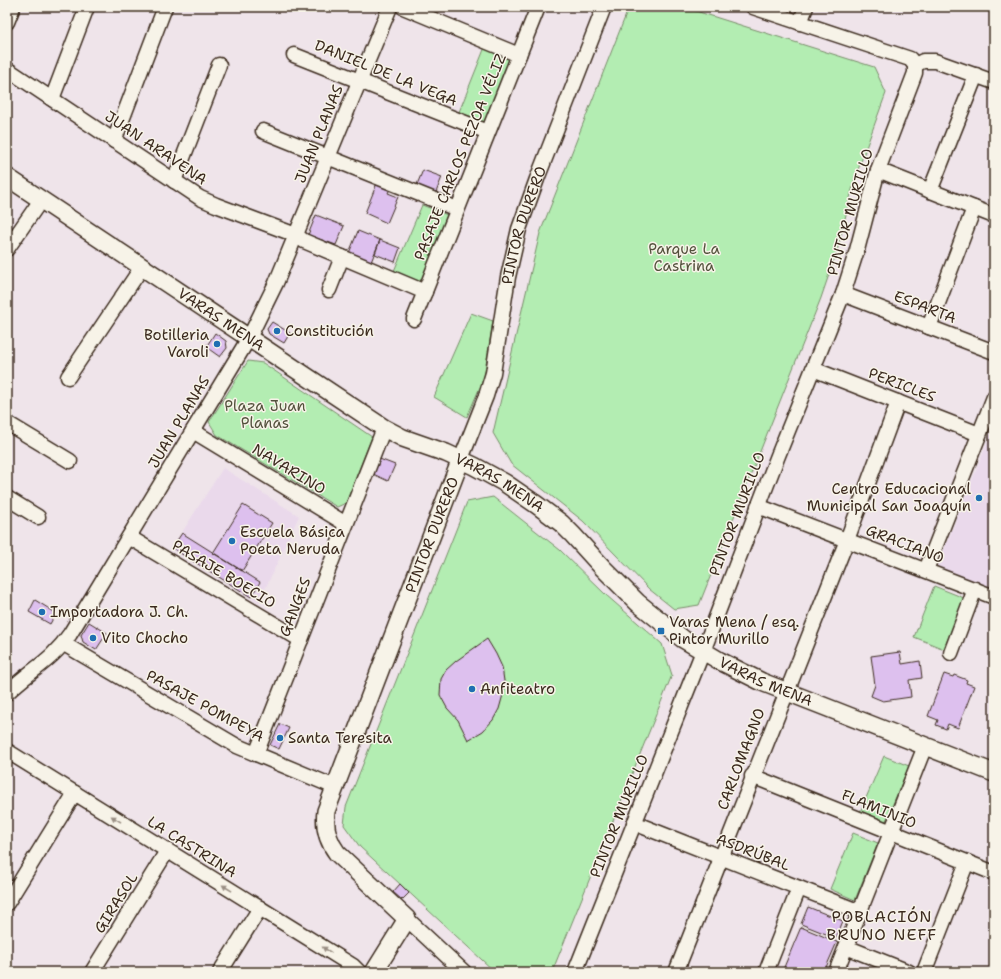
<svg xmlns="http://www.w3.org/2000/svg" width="1001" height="979" font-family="'Shantell Sans',sans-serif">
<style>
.built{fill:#ead9eb}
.green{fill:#b3edb2;stroke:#778c68}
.building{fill:#ddc0ee;stroke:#3b2a1e}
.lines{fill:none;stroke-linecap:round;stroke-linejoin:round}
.minor-casing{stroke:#3b2a1e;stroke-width:17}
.tertiary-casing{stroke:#3b2a1e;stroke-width:20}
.minor{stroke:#f7f3e8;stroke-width:14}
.tertiary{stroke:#f7f3e8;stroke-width:17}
.oneway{fill:#998e83}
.poi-dot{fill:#1f6fb2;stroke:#f7f3e8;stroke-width:1.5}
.labels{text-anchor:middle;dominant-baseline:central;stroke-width:3;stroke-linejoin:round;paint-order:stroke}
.street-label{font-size:15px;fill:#3b2a1e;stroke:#f7f3e8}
.park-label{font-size:15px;fill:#53513c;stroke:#f7f3e8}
.poi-label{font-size:15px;fill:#3b2a1e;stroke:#f7f3e8;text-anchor:start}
.neighbourhood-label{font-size:16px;letter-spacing:1px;fill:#3b2a1e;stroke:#f7f3e8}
</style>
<rect width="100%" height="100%" fill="#efe4ea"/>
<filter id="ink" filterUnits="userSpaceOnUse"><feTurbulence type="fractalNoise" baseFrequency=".025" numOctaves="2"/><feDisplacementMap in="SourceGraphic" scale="8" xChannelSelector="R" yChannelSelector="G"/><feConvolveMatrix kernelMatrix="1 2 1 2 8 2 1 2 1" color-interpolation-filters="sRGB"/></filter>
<g filter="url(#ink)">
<!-- built -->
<path class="built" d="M 994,426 L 994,594 L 936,570 Z
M 223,468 L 299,516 L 259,602 L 172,548 Z"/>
<!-- green -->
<path class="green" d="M 629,7 L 683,7 L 874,67 L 886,93 L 855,178 L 837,251 L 821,298 L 699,605 L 674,609 L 649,589 L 583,521 L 511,464 L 493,433 L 540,233 Z
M 485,47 L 511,57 L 485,123 L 459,112 Z
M 422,205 L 450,216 L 423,283 L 394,271 Z
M 471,313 L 493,321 L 484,378 L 467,417 L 434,397 Z
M 248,361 L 263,363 L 372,437 L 346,503 L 337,507 L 217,435 L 209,422 Z
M 493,497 L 560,550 L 606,595 L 662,644 L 672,675 L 552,972 L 495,972 L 360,847 L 344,825 L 346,807 L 467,502 Z
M 934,586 L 964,598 L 944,649 L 914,637 Z
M 884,756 L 909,766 L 885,823 L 860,812 Z
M 853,833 L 878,843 L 855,900 L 830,889 Z"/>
<!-- building -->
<path class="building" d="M 423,170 L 442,177 L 435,195 L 416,187 Z
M 377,183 L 390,189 L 388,193 L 398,197 L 387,223 L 365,213 Z
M 316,215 L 344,226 L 336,245 L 308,235 Z
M 358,231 L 380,240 L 371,262 L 349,253 Z
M 380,240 L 400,248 L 395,262 L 375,254 Z
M 272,322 L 290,333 L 284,343 L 269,334 L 267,329 Z
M 215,333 L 226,341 L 227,348 L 220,357 L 206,347 Z
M 377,458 L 395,465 L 388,481 L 371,473 Z
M 243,505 L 272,523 L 242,571 L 213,553 Z
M 182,533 L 260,582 L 251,597 L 172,548 Z
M 35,600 L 56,613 L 50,624 L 29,612 Z
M 89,622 L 107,633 L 96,650 L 83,642 L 81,635 Z
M 487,639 L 496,654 L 502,667 L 504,681 L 504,691 L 499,709 L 493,720 L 483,731 L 468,740 L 458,720 L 447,708 L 440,695 L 441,679 L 446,670 L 456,661 Z
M 900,652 L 902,664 L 920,661 L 922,678 L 909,680 L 911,697 L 883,701 L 871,696 L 875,685 L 871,656 Z
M 944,674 L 953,677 L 954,675 L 967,680 L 966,683 L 974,686 L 958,728 L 948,724 L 946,729 L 936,725 L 938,720 L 928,716 Z
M 280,724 L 289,728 L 279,749 L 270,745 Z
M 400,884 L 409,893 L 402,900 L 393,892 Z
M 808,907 L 843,921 L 836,938 L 801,924 Z
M 801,927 L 837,942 L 824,972 L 782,972 Z"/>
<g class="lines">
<!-- minor casing -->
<g class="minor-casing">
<g id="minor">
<path d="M 403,7 L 519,55"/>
<path d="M 753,7 L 907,58 L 910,59 L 915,65"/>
<path d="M 7,22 L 13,7"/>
<path d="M 800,23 L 806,7"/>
<path d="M 294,55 L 488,132"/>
<path d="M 915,65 L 923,61 L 935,61 L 994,82"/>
<path d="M 7,69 L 200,198 L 216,205 L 296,235 L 304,241 L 425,292"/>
<path d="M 52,99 L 87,7"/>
<path d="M 263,131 L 457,209"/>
<path d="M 114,141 L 165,7"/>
<path d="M 878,170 L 994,216"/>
<path d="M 174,181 L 219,65"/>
<path d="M 930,191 L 976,75"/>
<path d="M 7,249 L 41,200"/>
<path d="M 329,290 L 342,257"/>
<path d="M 843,294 L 994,352"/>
<path d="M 414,319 L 538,7"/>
<path d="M 929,327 L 974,208"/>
<path d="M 813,369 L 979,434"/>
<path d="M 68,377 L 142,267"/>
<path d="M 7,423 L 70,461"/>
<path d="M 193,431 L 346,524"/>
<path id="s1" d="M 461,459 L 486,396 L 493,373 L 508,277 L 519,229 L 537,179 L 604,7"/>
<path d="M 7,498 L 38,517"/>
<path d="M 758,506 L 994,597"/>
<path d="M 129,537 L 301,640"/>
<path d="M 926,570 L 994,397"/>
<path d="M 64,644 L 237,746 L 335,787"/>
<path d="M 951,653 L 975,589"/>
<path d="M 7,693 C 29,671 52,661 70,634 L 249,338 L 276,283 L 390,7"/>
<path d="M 7,751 L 353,966 L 359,972"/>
<path d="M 256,754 L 384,428"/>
<path d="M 752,776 L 994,873"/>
<path d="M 634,823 L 860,912"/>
<path d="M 7,903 L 75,793"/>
<path d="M 407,919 L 464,972"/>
<path d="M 846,947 L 909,972"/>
<path d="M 92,972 L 167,851"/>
<path d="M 220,972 L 260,908"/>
<path d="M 575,972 L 707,641 L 777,458 L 843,294 L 857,250 L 878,170 L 915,73 L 915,65"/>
<path d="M 676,972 L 847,540 L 898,402"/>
<path d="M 766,972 L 799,888"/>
<path d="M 836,972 L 925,746"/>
<path d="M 924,972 L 967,862"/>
</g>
</g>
<!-- tertiary casing -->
<g class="tertiary-casing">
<g id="tertiary">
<path id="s2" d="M 7,177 L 384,428 L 403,438 L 446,453 L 474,466 L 505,483 L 537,505 L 561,523 L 573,535 L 603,568 L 638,603 L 683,639 L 720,661 L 762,682 L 994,773"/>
<path id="s3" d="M 374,972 L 407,919 L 337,853 C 327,840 324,827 326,811 L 461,459"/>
</g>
</g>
<!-- minor -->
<use href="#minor" class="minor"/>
<!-- tertiary -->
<use href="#tertiary" class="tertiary"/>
</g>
<!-- one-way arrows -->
<defs><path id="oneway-solid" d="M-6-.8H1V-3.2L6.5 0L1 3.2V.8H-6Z"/></defs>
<g class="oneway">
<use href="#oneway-solid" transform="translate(116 819) rotate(-148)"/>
<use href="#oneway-solid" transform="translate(227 888) rotate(-148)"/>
<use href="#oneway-solid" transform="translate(327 950) rotate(-148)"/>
</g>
</g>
<!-- markers -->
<g class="poi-dot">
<circle cx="277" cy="331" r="4"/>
<circle cx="217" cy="344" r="4"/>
<circle cx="979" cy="498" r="4"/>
<circle cx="232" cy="541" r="4"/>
<circle cx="42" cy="612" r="4"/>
<rect x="657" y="627" width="8" height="8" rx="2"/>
<circle cx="93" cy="638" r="4"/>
<circle cx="472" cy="689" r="4"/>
<circle cx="280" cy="738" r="4"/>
</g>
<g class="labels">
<!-- street labels -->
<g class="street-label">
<text transform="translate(386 73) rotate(22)">DANIEL DE LA VEGA</text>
<text transform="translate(319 134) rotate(-68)">JUAN PLANAS</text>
<text transform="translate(156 148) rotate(34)">JUAN ARAVENA</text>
<text transform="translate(460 157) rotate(-68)">PASAJE CARLOS PEZOA VÉLIZ</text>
<text transform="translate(850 212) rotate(-74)">PINTOR MURILLO</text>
<text stroke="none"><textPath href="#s1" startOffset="243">PINTOR DURERO</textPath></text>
<text transform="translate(925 307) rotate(21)">ESPARTA</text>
<text stroke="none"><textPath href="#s2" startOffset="257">VARAS MENA</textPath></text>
<text transform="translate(902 385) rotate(21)">PERICLES</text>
<text transform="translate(179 422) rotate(-59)">JUAN PLANAS</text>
<text transform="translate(289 469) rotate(31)">NAVARINO</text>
<text stroke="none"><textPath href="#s2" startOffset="581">VARAS MENA</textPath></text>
<text transform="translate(737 514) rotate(-69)">PINTOR MURILLO</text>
<text stroke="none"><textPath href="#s3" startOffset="499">PINTOR DURERO</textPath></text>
<text transform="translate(905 544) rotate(21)">GRACIANO</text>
<text transform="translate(224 574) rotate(31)">PASAJE BOECIO</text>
<text transform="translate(295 607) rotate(-69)">GANGES</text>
<text stroke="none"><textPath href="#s2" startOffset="917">VARAS MENA</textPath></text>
<text transform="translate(205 706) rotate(29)">PASAJE POMPEYA</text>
<text transform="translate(741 759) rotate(-69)">CARLOMAGNO</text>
<text transform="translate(879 809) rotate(22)">FLAMINIO</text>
<text transform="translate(619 816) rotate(-68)">PINTOR MURILLO</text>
<text transform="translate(192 847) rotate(32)">LA CASTRINA</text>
<text transform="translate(753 852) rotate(21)">ASDRÚBAL</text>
<text transform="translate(116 903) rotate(-58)">GIRASOL</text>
</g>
<!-- park labels -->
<g class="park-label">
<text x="684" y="249">Parque La<tspan x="684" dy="17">Castrina</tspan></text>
<text x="265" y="406">Plaza Juan<tspan x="265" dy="17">Planas</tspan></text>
</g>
<!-- poi labels -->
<g class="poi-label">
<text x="285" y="331">Constitución</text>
<text x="209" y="335" text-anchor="end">Botilleria<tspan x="209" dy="17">Varoli</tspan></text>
<text x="971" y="489" text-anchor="end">Centro Educacional<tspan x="971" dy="17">Municipal San Joaquín</tspan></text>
<text x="240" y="532">Escuela Básica<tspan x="240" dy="17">Poeta Neruda</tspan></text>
<text x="50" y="612">Importadora J. Ch.</text>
<text x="669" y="622">Varas Mena / esq.<tspan x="669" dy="17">Pintor Murillo</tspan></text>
<text x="101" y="638">Vito Chocho</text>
<text x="480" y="689">Anfiteatro</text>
<text x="288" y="738">Santa Teresita</text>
</g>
<!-- neighbourhood labels -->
<g class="neighbourhood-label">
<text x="882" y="916">POBLACIÓN<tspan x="882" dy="18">BRUNO NEFF</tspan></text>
</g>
</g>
<!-- margin -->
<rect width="1001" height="979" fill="none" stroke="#f7f3e8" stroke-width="24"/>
<rect x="12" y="12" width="977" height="955" fill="none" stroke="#3b2a1e" stroke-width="1.5" filter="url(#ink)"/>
</svg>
